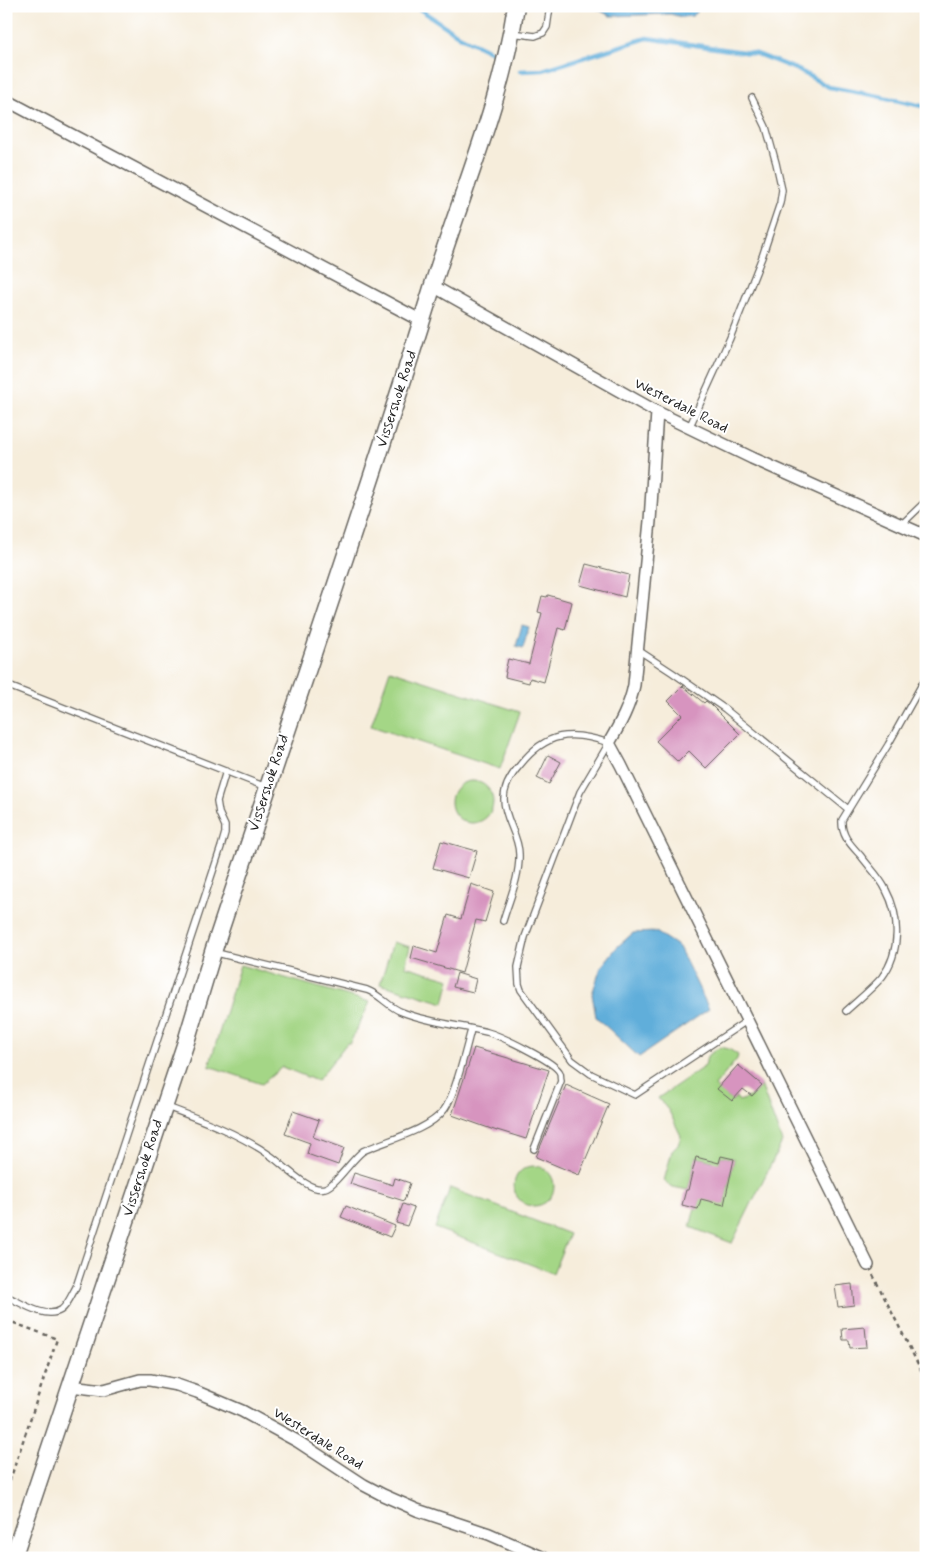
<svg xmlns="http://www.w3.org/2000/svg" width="932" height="1564" font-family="Mynerve,sans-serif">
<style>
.green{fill:#a4d686;stroke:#607951}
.water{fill:#61aeda;stroke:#3e657b}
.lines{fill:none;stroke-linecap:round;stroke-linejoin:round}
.stream{stroke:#61aeda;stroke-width:4.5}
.building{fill:#d794bf}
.lane-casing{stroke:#68655f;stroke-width:8}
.street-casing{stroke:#68655f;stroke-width:14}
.secondary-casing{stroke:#68655f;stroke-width:19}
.path{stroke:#68655f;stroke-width:2.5;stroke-dasharray:4 4;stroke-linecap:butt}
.lane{stroke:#fff;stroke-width:5.5}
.street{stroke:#fff;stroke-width:11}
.secondary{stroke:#fff;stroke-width:16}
.labels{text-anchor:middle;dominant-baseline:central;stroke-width:4;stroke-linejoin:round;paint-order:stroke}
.street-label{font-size:15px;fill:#1c1c1c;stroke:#fff}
</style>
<rect width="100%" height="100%" fill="#fff"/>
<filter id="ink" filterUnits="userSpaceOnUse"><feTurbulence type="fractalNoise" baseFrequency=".02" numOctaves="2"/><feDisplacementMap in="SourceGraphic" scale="10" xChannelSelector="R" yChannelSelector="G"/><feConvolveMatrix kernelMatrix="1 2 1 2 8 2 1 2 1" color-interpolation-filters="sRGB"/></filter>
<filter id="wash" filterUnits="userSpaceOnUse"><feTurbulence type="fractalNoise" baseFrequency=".0096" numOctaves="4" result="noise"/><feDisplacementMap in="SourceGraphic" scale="20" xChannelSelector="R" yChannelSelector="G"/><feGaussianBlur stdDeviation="1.12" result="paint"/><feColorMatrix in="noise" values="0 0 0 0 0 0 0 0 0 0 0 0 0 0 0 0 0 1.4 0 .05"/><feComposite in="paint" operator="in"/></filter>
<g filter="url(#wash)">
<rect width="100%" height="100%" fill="#f6eddb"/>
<!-- green -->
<path class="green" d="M 390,670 L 520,712 L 500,769 L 371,726 Z
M451 802a21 21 0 1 1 42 0a21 21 0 1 1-42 0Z
M 393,942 L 410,947 L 405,966 L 450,979 L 444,1003 L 380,984 Z
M 240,965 L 370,1002 L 350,1043 L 347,1043 L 317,1081 L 282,1067 L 262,1084 L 209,1066 Z
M 720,1047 L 729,1049 L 738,1055 L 737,1059 L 715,1086 L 732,1101 L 736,1097 L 739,1101 L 752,1096 L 761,1085 L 782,1142 L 732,1243 L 690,1227 L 695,1208 L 698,1208 L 702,1193 L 724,1204 L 734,1159 L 721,1156 L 717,1171 L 713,1161 L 696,1157 L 688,1190 L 673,1187 L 664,1181 L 672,1151 L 678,1145 L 681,1136 L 669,1111 L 658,1098 L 705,1066 L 707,1056 Z
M514 1186a20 20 0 1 1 40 0a20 20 0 1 1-40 0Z
M 450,1188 L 569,1234 L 553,1273 L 435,1228 Z"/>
<!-- water -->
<path class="water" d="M 592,6 L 699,6 L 697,12 L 692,16 L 682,17 L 670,14 L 610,16 Z
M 522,625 L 529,627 L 523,648 L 516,646 Z
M 656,932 L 679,947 L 709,1009 L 639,1057 L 596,1017 L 592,994 L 601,967 L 617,947 L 633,933 Z"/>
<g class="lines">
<!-- stream -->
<path class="stream" d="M 415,6 L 461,37 L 496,54
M 520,71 L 543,70 L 647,38 L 757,54 L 798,70 L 829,87 L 878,96 L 926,107"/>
</g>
<g id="blocks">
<!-- building -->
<path class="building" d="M 586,564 L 629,575 L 625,597 L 580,585 Z
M 548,595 L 572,602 L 565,630 L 558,628 L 544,682 L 530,678 L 529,683 L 505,677 L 506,672 L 505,672 L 508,659 L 529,664 L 542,613 L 538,612 L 542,596 L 547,597 Z
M 683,686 L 704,703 L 706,701 L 711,705 L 740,734 L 706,768 L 689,751 L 678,762 L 656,741 L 682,715 L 668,701 Z
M 548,755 L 561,762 L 549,784 L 537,778 Z
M 441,841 L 477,851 L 469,878 L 433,868 Z
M 471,884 L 494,892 L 485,922 L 476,920 L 462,973 L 411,958 L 414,946 L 437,953 L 448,915 L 461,919 Z
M 457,973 L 476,979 L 473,992 L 453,987 Z
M 474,1048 L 549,1070 L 526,1139 L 497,1130 L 497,1131 L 452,1115 Z
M 738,1065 L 762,1085 L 752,1096 L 743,1089 L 732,1101 L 717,1089 Z
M 566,1085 L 609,1104 L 579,1175 L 536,1157 Z
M 293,1111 L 319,1120 L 313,1137 L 344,1148 L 338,1165 L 307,1154 L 310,1143 L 285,1134 Z
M 721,1156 L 734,1159 L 724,1205 L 701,1199 L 698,1209 L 682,1205 L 686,1190 L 688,1190 L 696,1157 L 719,1163 Z
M 354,1173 L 393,1185 L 395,1178 L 410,1183 L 404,1201 L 350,1184 Z
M 403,1204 L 414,1208 L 407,1226 L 396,1223 Z
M 346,1206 L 395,1226 L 390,1237 L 341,1217 Z
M 852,1284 L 854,1305 L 838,1307 L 835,1286 Z
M 865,1327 L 867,1347 L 850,1348 L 849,1340 L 843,1340 L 842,1329 Z"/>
</g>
</g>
<g filter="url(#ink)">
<use href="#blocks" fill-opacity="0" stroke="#68655f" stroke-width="1"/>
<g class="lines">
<!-- lane casing -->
<g class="lane-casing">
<path id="lane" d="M 512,33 L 535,36 L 543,33 L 547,27 L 550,6
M 689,428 L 730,338 L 762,257 L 780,203 L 782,190 L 776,163 L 766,127 L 752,98
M 901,525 L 926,501
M 638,650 L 673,673 L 725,709 L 848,809
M 6,685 L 266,787
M 503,921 C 509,900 520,877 519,854 C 519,835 504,819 504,799 C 504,786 512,774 520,765 C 546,732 571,730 609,743 L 580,792 L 525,937 L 518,967 L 519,984 L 521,990 L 572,1060 L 591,1074 L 635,1095 L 748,1020
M 213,952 L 367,990 C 381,995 388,1007 402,1012 C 430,1023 459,1025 487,1032 C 501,1036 556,1062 560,1073 C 561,1076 560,1078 561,1081 L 534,1149
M 846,1011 C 858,1000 872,989 882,977 C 901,952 900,916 886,890 C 880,877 869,867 861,856 C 851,845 841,836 842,820 L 888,745 L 926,677
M 167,1107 C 202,1120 240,1134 271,1156 C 284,1165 309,1193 325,1188 C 336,1185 351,1160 363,1151 C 387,1140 428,1131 444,1110 C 455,1096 466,1048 471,1030
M 6,1296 C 20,1302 45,1320 61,1310 C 68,1305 72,1294 76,1287 L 221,847 L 225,833 L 225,826 L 219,813 L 217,801 L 226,771"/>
</g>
<!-- street casing -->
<g class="street-casing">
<path id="street" d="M 6,100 L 422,321
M 433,286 L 657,412 L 752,458 L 926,536
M 657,412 L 650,521 L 634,685 C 630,706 620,724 609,743 L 621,765 L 868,1265
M 70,1386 L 104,1390 L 140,1380 L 150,1380 L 177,1385 L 197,1392 L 242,1411 L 297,1441 L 364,1485 L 383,1495 L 417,1510 L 489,1534 L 544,1558"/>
</g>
<!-- secondary casing -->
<g class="secondary-casing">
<path id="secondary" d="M 13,1558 L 185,1045 L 213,952 C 286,731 363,511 432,288 C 461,194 501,104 516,6"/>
</g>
<!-- path -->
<path class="path" d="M 873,1275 L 926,1380
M 6,1320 L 57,1339 L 6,1492"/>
<!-- lane -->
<use href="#lane" class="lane"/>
<!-- street -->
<use href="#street" class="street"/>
<!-- secondary -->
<use href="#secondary" class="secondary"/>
</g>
</g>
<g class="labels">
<!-- street labels -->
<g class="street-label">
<text transform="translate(397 399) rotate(-72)">Vissershok Road</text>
<text transform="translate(681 406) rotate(27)">Westerdale Road</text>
<text transform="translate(269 783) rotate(-72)">Vissershok Road</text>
<text transform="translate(143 1168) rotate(-72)">Vissershok Road</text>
<text transform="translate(318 1439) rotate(32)">Westerdale Road</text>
</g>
</g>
<!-- margin -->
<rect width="932" height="1564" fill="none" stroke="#fff" stroke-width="25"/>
</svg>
